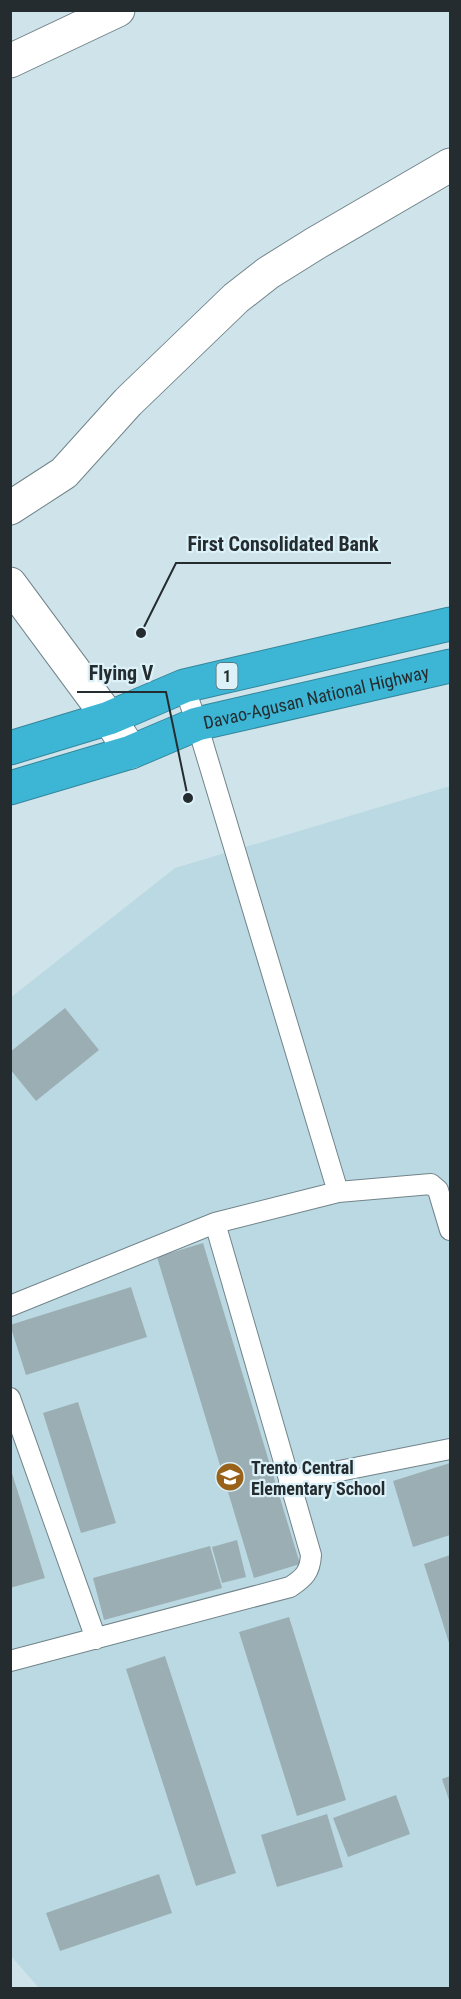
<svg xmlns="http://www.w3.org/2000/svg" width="461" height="1999" font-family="'Roboto Condensed',sans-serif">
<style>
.built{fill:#bbd9e2}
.building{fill:#9baeb4}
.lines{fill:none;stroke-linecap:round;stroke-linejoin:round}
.lane-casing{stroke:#71848a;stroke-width:22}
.street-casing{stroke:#71848a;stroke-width:35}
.highway-casing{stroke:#34869b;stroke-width:35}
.lane{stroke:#fff;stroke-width:20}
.street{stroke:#fff;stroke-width:33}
.highway{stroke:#3db6d5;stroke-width:33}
.labels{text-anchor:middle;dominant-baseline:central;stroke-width:4.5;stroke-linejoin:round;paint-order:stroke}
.shield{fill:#dcf1f8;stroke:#5b676b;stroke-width:1.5}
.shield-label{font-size:16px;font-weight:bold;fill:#242c2f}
.street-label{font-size:18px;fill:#242c2f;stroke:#dcf1f8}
.poi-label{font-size:18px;font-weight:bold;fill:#242c2f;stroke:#dcf1f8;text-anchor:start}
.leader{fill:none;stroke:#242c2f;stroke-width:2}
.callout-dot{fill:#242c2f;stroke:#dcf1f8;stroke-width:2}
.callout-label{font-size:20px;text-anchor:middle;font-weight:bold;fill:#242c2f;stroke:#dcf1f8;stroke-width:4.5;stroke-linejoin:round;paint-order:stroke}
</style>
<rect width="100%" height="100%" fill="#cfe4ea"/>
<!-- built -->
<path class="built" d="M 450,786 L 450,1988 L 39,1988 L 11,1956 L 10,998 L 175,868 Z"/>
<!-- building -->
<path class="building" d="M 65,1008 L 99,1050 L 36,1101 L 10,1069 L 10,1052 Z
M 203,1243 L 300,1564 L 254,1578 L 157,1257 Z
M 131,1287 L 147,1337 L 26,1375 L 10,1325 Z
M 78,1402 L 116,1523 L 81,1533 L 43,1413 Z
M 450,1463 L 450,1535 L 413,1547 L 393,1481 Z
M 10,1467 L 45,1578 L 10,1588 Z
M 237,1540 L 246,1577 L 222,1583 L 212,1547 Z
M 210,1546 L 222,1588 L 104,1620 L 93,1578 Z
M 450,1555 L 450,1646 L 424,1564 Z
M 289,1617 L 346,1800 L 297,1816 L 239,1632 Z
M 165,1656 L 236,1873 L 196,1886 L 126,1669 Z
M 450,1776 L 450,1803 L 442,1779 Z
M 396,1795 L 410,1834 L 348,1857 L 333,1818 Z
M 327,1814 L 343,1867 L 277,1887 L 261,1835 Z
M 159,1874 L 172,1913 L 60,1951 L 46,1913 Z"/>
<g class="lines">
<!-- lane casing -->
<g class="lane-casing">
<path id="lane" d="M 338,1192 L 431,1184 L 438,1190 L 450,1230
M 10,1306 L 215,1223
M 10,1398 L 96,1639
M 289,1481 L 450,1449
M 10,1661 L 290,1587 C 304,1578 310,1572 311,1555 L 215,1223 L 338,1192 L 197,724 L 184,686"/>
</g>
<!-- street casing -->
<g class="street-casing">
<path id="street" d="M 10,61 L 118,10
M 10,508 L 64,473 L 128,402 L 236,298 L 268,273 L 316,243 L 450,165
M 10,584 L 109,718 L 131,752"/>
</g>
<!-- highway casing -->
<g class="highway-casing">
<g id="highway">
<path d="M 10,748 L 109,718 L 184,686 L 450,624"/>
<path id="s1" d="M 10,788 L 131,752 L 197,724 L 450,666"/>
</g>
</g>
<!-- lane -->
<use href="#lane" class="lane"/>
<!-- street -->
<use href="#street" class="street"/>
<!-- highway -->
<use href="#highway" class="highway"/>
</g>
<!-- icons -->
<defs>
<g id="school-disc" transform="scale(1.5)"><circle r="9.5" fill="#98621a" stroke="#dcf1f8"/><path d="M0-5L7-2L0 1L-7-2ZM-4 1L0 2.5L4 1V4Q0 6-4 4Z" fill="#fff"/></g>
</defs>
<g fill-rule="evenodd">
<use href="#school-disc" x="230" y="1477"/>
</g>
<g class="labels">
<!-- shield labels -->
<rect class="shield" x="216.5" y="663" width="21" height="26" rx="4.5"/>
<g class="shield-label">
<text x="227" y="676">1</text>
</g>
<!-- street labels -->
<g class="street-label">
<text stroke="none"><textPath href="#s1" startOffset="320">Davao-Agusan National Highway</textPath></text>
</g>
<!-- poi labels -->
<g class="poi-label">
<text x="251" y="1467">Trento Central<tspan x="251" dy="21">Elementary School</tspan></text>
</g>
</g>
<!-- callouts -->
<path class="leader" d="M141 633L176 563H391M188 798L166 692H77"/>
<g class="callout-dot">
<circle cx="141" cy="633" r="6"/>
<circle cx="188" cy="798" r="6"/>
</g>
<g class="callout-label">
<text x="283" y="551">First Consolidated Bank</text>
<text x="121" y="680">Flying V</text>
</g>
<!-- border -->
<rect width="461" height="1999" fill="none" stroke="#242c2f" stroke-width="24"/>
</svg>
